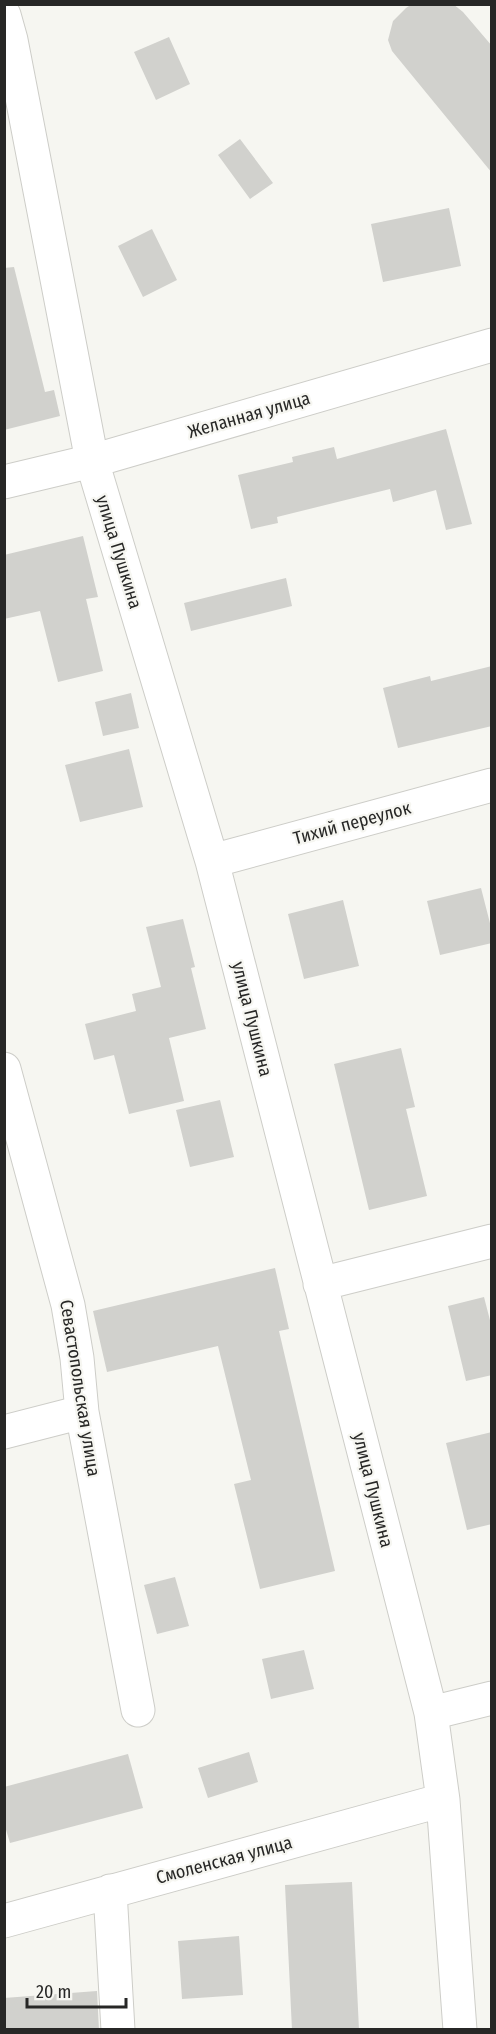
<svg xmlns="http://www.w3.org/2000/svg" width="496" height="2034" font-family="'Fira Sans Condensed',sans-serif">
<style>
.building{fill:#d1d1cd}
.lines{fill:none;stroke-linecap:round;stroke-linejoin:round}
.minor-casing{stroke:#cdcdc8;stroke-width:35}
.minor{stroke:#fff;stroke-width:33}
.labels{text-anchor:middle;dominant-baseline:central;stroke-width:4.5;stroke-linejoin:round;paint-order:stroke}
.street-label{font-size:18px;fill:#272726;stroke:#f6f6f1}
</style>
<rect width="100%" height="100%" fill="#f6f6f1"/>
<!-- building -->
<path class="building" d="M 412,4 L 453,4 L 463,12 L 492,46 L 492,173 L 392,51 L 388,40 L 393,21 L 406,8 Z
M 169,37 L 190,84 L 156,100 L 134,52 Z
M 240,139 L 273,183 L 250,199 L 218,155 Z
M 449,208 L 461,266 L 383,282 L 371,224 Z
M 152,229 L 177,280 L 143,297 L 118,246 Z
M 14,267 L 45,392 L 54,390 L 60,416 L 4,430 L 4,268 Z
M 446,429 L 472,524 L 446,530 L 436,490 L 393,502 L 390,489 L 277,517 L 278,523 L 251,529 L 238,475 L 293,462 L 292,457 L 334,447 L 337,459 Z
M 83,536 L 98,597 L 86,599 L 103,671 L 58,682 L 40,611 L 4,619 L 4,555 Z
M 286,578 L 292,606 L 191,631 L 184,603 Z
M 492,666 L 492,726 L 398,748 L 383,688 L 430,676 L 431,681 Z
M 131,693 L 139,728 L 103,736 L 95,702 Z
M 129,749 L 143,807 L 80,822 L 65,765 Z
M 481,888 L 492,931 L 492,943 L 440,955 L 427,901 Z
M 343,900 L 359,966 L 304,979 L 288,914 Z
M 183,919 L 195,967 L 191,968 L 206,1029 L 169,1038 L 184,1101 L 129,1114 L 114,1055 L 94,1060 L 85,1024 L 136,1011 L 132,994 L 161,987 L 146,927 Z
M 401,1048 L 415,1107 L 406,1109 L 427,1196 L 369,1210 L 334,1064 Z
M 220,1100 L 234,1157 L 190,1167 L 176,1110 Z
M 275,1268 L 289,1329 L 279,1331 L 335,1571 L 260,1589 L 234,1484 L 251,1480 L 218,1346 L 107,1372 L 93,1311 Z
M 484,1297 L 492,1328 L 492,1375 L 466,1381 L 448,1306 Z
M 492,1432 L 492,1524 L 467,1530 L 446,1443 Z
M 175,1577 L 189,1626 L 157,1634 L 144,1585 Z
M 304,1650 L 314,1689 L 271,1699 L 262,1659 Z
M 249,1752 L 258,1782 L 208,1798 L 198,1768 Z
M 128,1754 L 143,1808 L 10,1843 L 4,1823 L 4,1787 Z
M 352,1882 L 359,2030 L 292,2030 L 285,1885 Z
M 239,1936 L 243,1995 L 182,1999 L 178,1941 Z
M 97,1991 L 99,2030 L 4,2030 L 4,1998 Z"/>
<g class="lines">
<!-- minor casing -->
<g class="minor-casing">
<path id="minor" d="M 4,15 L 11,40 L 92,461 L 212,861 L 431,1713 L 443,1800 L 460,2030
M 4,482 L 92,461 L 492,345
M 212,861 L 492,785
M 4,1069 L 68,1305 L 77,1358 L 82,1412 L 138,1710
M 320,1284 L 492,1241
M 4,1432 L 82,1412
M 431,1713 L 492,1698
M 110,1891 L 118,2030
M 4,1921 L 443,1800"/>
</g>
<!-- minor -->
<use href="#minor" class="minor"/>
</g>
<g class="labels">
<!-- street labels -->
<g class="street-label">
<text transform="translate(249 415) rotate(-16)">Желанная улица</text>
<text transform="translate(119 552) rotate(73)">улица Пушкина</text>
<text transform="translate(352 823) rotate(-15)">Тихий переулок</text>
<text transform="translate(252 1019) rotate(76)">улица Пушкина</text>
<text transform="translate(80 1388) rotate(81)">Севастопольская улица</text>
<text transform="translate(373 1490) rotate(76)">улица Пушкина</text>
<text transform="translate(224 1860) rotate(-15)">Смоленская улица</text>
</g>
</g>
<!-- border -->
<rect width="496" height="2034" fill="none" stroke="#272726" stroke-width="12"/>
<!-- scale -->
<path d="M27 1998v9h99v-9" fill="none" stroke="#272726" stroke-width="3"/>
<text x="36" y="1998" font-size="18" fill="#272726" stroke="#f6f6f1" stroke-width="4.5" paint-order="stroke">20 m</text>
</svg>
